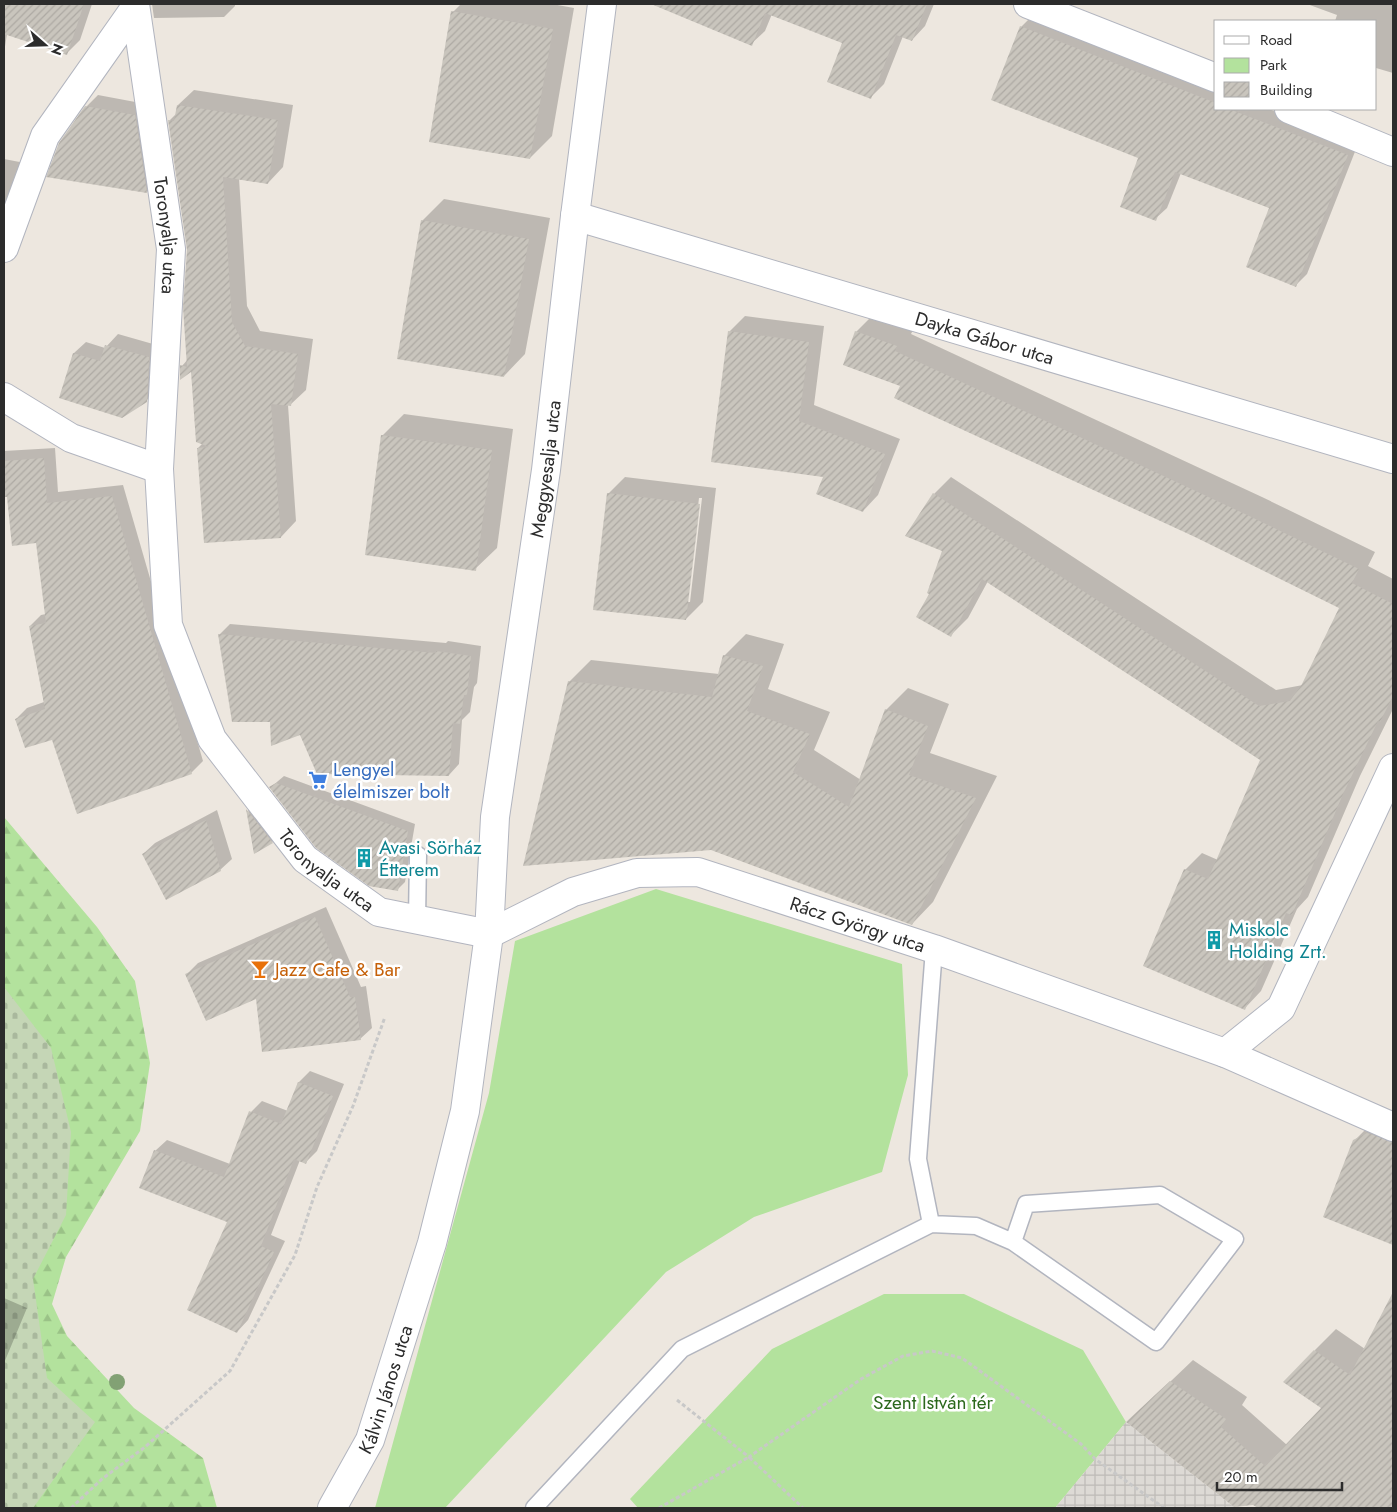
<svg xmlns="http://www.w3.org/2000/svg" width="1397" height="1512" font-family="Jost,sans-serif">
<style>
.forest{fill:url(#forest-firs)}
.cemetery{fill:url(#cemetery-stones)}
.park{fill:#b3e29d}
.plaza{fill:url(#plaza-grid)}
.shadow{fill:#0003;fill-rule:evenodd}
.building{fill:url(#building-hatch)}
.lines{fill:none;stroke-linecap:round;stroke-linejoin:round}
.service-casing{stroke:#b2b5bf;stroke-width:19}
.minor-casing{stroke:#b2b5bf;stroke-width:30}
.tertiary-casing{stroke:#b2b5bf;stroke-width:30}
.path{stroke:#c8c8c8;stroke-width:3;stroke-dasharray:4 2.5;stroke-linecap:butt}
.service{stroke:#fff;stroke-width:16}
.minor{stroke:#fff;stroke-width:28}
.tertiary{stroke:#fff;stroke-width:28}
.tree{fill:#82a174}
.labels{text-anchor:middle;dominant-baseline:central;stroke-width:5;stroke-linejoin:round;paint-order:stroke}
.street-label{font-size:19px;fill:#2c2c2c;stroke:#fff}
.shop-label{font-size:19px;fill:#366cbe;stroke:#fff;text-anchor:start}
.culture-label{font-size:19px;fill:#0d838f;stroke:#fff;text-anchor:start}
.food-label{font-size:19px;fill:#c56008;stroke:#fff;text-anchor:start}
.park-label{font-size:19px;fill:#2b681c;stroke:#fff}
</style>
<defs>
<pattern id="forest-firs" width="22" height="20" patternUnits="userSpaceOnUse" patternTransform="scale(1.25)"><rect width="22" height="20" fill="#b3e29d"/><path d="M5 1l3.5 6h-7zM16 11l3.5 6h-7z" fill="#9ac287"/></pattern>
<pattern id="cemetery-stones" width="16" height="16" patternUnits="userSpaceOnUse" patternTransform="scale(1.25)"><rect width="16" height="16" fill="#c5d6b6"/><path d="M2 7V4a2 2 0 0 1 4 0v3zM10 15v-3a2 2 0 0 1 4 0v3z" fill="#a9b89d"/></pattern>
<pattern id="plaza-grid" width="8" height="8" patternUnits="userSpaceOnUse" patternTransform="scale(1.25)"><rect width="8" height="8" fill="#dddad5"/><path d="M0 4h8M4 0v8" fill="none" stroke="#bebbb7"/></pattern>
<pattern id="building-hatch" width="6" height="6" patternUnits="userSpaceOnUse" patternTransform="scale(1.25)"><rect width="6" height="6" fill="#c9c5bd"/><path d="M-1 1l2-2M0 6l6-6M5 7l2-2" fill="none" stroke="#ada9a3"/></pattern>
</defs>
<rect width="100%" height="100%" fill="#ede7df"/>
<!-- forest -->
<path class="forest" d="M 4,817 L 97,927 L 135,981 L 150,1063 L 140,1131 L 66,1257 L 52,1304 L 67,1336 L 134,1408 L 203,1458 L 217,1508 L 4,1508 Z"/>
<!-- cemetery -->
<path class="cemetery" d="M 4,987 L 51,1048 L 71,1132 L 66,1215 L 33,1279 L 47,1378 L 95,1422 L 33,1508 L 4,1508 Z"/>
<!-- park -->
<path class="park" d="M 656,889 L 902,964 L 908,1075 L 882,1172 L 754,1217 L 666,1272 L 445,1508 L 375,1508 L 489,1093 L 515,941 Z
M 884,1294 L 964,1294 L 1083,1350 L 1126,1422 L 1055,1508 L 638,1508 L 630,1499 L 772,1349 Z"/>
<!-- plaza -->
<path class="plaza" d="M 1126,1422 L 1234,1507 L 1235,1508 L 1055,1508 Z"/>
<!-- shadow -->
<path class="shadow" d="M 4,4 L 92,4 L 80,40 L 67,53 L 7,34 L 4,53 Z
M 152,4 L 235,4 L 235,6 L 224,17 L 154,18 Z
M 461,4 L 552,4 L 574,8 L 552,136 L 530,158 L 453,12 Z
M 712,4 L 934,4 L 925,26 L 912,40 L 903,36 L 884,84 L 871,97 L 844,43 L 772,14 L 765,31 L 751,44 L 704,25 Z
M 1307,4 L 1393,4 L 1393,73 L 1376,68 L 1376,21 L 1335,21 L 1337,15 Z
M 1032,16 L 1216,88 L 1216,109 L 1269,109 L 1358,144 L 1307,274 L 1296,285 L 1270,208 L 1181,173 L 1167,208 L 1155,219 L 1140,157 L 1021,27 Z
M 194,90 L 293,105 L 283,167 L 268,183 L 239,178 L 247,306 L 260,331 L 313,339 L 306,390 L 290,405 L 288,405 L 296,521 L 281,537 L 198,448 L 203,443 L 192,370 L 182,366 L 188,359 L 188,250 L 169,121 L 177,113 L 178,105 Z
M 98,95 L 146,104 L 158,180 L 147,192 L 86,107 Z
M 4,159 L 25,163 L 4,218 Z
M 444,199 L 550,218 L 525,354 L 504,376 L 422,221 Z
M 873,315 L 913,330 L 911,334 L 1262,497 L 1375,552 L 1368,566 L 1393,579 L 1393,709 L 1360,776 L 1308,897 L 1297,909 L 1261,991 L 1245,1008 L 1185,870 L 1202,853 L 1218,860 L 1261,759 L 988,581 L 968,618 L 951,635 L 931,594 L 944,550 L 934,494 L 951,477 L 1276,690 L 1303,685 L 1341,608 L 902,385 L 856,332 Z
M 745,316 L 824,326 L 814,405 L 900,439 L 878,495 L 863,511 L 825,476 L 729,332 Z
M 118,334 L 160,346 L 158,389 L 146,401 L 61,397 L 74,353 L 86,342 L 105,348 Z
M 404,414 L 513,429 L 497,548 L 475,569 L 382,436 Z
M 55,448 L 58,492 L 123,485 L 203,761 L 191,773 L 52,738 L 16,719 L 27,708 L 44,702 L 30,626 L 41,615 L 46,614 L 37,542 L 8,496 L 4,496 L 4,451 Z
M 625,477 L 716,488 L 703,602 L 686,619 L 608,494 ZM 699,498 L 702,498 L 690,602 L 687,602 Z
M 230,624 L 446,643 L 448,641 L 481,646 L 477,683 L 474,687 L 470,712 L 462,720 L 459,764 L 449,775 L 301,734 L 271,721 L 234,721 L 220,634 Z
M 746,634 L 784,644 L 768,689 L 830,712 L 814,750 L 861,780 L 886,710 L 908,688 L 949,704 L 930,753 L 997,776 L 933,902 L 912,924 L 569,682 L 591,660 L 719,674 L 724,656 Z
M 284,776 L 415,824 L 405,882 L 397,890 L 271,787 Z
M 258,799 L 284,831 L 272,842 L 254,852 L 248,809 Z
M 217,810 L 232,859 L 220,870 L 143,854 L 155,843 Z
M 326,907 L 361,987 L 366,986 L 372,1028 L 360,1039 L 257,997 L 187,974 L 198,963 Z
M 310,1071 L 344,1084 L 317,1151 L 306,1162 L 300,1160 L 271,1235 L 285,1241 L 248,1320 L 237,1332 L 229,1222 L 155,1151 L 167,1140 L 230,1164 L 251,1112 L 262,1101 L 288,1111 L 299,1082 Z
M 1393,1113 L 1393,1244 L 1324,1216 L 1354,1141 L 1376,1119 Z
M 1393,1294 L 1393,1508 L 1260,1508 L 1128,1422 L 1193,1360 L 1247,1397 L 1242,1405 L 1287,1445 L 1323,1408 L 1315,1350 L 1336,1329 L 1365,1349 Z
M 4,1298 L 27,1308 L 4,1363 Z"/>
<!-- building -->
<path class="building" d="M 4,4 L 84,4 L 67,55 L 4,34 Z
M 651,4 L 927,4 L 912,41 L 896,35 L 871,99 L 827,82 L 842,43 L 765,13 L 752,46 Z
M 451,11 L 553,29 L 530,159 L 429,142 Z
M 1020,26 L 1216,103 L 1216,109 L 1229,109 L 1348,155 L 1296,287 L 1246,267 L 1269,208 L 1175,172 L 1156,221 L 1120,207 L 1138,158 L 991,100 Z
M 177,105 L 278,120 L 268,184 L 223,177 L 232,322 L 245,346 L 298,354 L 291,406 L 271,404 L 281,538 L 204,543 L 197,448 L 209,447 L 196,442 L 191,372 L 180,380 L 180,365 L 187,367 L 183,307 L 187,250 L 168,120 L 174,121 Z
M 85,106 L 135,115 L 147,193 L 46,177 L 59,143 Z
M 421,220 L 529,239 L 504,377 L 397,359 Z
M 728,331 L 809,342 L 799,421 L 885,454 L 863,512 L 816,494 L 823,477 L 711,462 Z
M 855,331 L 897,346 L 895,351 L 1245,514 L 1359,569 L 1352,583 L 1393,604 L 1393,696 L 1380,722 L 1378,721 L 1343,794 L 1292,915 L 1286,913 L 1245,1010 L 1143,966 L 1184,869 L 1208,879 L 1260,760 L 982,579 L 951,637 L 916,617 L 929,594 L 927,593 L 942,551 L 905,536 L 933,493 L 1259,706 L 1290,701 L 1302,684 L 1339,608 L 1195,537 L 894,398 L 900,386 L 843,365 Z
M 105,345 L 149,357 L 147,402 L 122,418 L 59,398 L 73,353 L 100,361 Z
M 381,435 L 492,450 L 476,571 L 365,555 Z
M 44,458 L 47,503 L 112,496 L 192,774 L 77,814 L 52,740 L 25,748 L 15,719 L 45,709 L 29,626 L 46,623 L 36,543 L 12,546 L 7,497 L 4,497 L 4,461 Z
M 607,493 L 700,504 L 686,620 L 593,610 Z
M 218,634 L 436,653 L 436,651 L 471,656 L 467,695 L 464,695 L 460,724 L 453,723 L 449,776 L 317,774 L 300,735 L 271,746 L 270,722 L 232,722 Z
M 723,655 L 763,666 L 747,711 L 810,734 L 793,772 L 849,807 L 885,709 L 928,726 L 909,775 L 976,798 L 912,925 L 711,850 L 523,866 L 568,681 L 712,697 Z
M 276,783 L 408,831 L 398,891 L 369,886 L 316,848 L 269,787 Z
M 246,809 L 273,843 L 254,854 Z
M 206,820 L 221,871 L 166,900 L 142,854 Z
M 315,917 L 350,997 L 355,997 L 361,1040 L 262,1052 L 256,999 L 206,1021 L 185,974 Z
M 298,1082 L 333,1096 L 306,1164 L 294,1159 L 261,1246 L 274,1252 L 237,1333 L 187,1310 L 227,1222 L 139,1188 L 154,1150 L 224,1177 L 249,1111 L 281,1124 Z
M 1367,1133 L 1393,1142 L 1393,1245 L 1323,1217 L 1353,1140 Z
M 1393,1292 L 1393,1508 L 1258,1508 L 1253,1505 L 1234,1507 L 1126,1422 L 1170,1381 L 1226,1419 L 1221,1427 L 1265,1466 L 1321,1408 L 1283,1382 L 1314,1350 L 1350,1375 Z"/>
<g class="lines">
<!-- service casing -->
<g class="service-casing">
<path id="service" d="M 417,920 L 418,855
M 931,1224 L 976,1226 L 1013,1242 L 1156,1342 L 1235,1239 L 1160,1195 L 1026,1204 L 1013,1242
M 534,1508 L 682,1349 L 931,1224 L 918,1159 L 934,949"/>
</g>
<!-- minor casing -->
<g class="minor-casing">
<g id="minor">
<path id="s1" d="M 135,4 L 171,249 L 159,469 L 168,625 L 212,739 L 305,859 L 379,912 L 489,934 L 573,892 L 637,873 L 698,872 L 934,949 L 1225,1053 L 1393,1127"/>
<path d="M 1028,4 L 1216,78"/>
<path d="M 1289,109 L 1393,152"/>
<path d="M 575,216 L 602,4"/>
<path d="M 4,248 L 45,136 L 135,8"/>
<path d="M 4,397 L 71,438 L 159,469"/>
<path d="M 1225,1053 L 1281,1008 L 1393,768"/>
</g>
</g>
<!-- tertiary casing -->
<g class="tertiary-casing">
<g id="tertiary">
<path id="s2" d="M 332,1508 L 370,1440 L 432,1243 L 465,1111 L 489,934 L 495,817 L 546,470 L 575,216 L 1393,459"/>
</g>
</g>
<!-- path -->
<path class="path" d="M 677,1400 L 749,1457 L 861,1379 L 903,1356 L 932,1351 L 962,1358 L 1081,1444 L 1095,1459 L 1164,1508
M 71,1508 L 102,1479 L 145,1447 L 230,1371 L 295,1255 L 317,1187 L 353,1106 L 385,1017
M 659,1508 L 749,1457 L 803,1508"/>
<!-- service -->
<use href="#service" class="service"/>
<!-- minor -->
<use href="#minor" class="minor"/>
<!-- tertiary -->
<use href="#tertiary" class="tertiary"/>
</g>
<!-- trees -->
<circle class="tree" cx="117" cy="1382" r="8"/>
<!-- icons -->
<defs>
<g id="supermarket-bare" transform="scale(1.5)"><path d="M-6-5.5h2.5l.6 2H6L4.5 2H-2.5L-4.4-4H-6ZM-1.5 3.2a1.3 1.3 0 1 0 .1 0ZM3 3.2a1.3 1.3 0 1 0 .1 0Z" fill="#3f7fe0" stroke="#fff" stroke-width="2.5" paint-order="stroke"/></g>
<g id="building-bare" transform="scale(1.5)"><path d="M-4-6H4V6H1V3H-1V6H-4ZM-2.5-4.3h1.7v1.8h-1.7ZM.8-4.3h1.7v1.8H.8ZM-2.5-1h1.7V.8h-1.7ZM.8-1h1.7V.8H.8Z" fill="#0f9aa8" stroke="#fff" stroke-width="2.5" paint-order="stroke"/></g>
<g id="bar-bare" transform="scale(1.5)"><path d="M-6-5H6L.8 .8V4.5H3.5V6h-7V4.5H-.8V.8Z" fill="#e8710a" stroke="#fff" stroke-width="2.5" paint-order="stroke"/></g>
</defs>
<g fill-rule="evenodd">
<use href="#supermarket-bare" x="318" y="780"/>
<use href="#building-bare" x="364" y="858"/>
<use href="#building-bare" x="1214" y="940"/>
<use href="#bar-bare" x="260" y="969"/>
</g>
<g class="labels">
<!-- street labels -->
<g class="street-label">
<text stroke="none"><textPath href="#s1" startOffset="234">Toronyalja utca</textPath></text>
<text stroke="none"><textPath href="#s2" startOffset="1750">Dayka Gábor utca</textPath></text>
<text stroke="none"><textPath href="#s2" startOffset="1068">Meggyesalja utca</textPath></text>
<text stroke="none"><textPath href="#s1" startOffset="922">Toronyalja utca</textPath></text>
<text stroke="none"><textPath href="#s1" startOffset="1491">Rácz György utca</textPath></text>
<text stroke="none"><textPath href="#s2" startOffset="131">Kálvin János utca</textPath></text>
</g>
<!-- shop labels -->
<g class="shop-label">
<text x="333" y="769">Lengyel<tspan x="333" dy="22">élelmiszer bolt</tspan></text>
</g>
<!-- culture labels -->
<g class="culture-label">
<text x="379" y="847">Avasi Sörház<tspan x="379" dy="22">Étterem</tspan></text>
<text x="1229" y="929">Miskolc<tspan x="1229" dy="22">Holding Zrt.</tspan></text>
</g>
<!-- food labels -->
<g class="food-label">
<text x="275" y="969">Jazz Cafe &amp; Bar</text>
</g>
<!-- park labels -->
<g class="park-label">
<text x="933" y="1402">Szent István tér</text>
</g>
</g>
<!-- border -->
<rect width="1397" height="1512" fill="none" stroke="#2c2c2c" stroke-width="10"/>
<!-- legend -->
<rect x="1214" y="20" width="162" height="90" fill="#ffffff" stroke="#ababab"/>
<rect x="1224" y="36" width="25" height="8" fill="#ffffff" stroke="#ababab"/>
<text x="1260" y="45" font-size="15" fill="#2c2c2c">Road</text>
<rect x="1224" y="58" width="25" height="15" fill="#b3e29d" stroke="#ababab"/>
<text x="1260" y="70" font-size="15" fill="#2c2c2c">Park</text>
<rect x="1224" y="82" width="25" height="15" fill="url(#building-hatch)" stroke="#ababab"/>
<text x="1260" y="95" font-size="15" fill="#2c2c2c">Building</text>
<!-- north arrow -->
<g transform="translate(45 45) rotate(110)" stroke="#ffffff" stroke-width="4" paint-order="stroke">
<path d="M0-4L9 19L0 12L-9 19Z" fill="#2c2c2c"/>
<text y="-8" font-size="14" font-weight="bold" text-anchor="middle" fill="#2c2c2c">N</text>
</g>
<!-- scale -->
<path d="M1217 1482v8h125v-8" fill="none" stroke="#2c2c2c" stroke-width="2.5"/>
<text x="1224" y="1482" font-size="15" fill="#2c2c2c" stroke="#ffffff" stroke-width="4" paint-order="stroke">20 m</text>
</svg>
